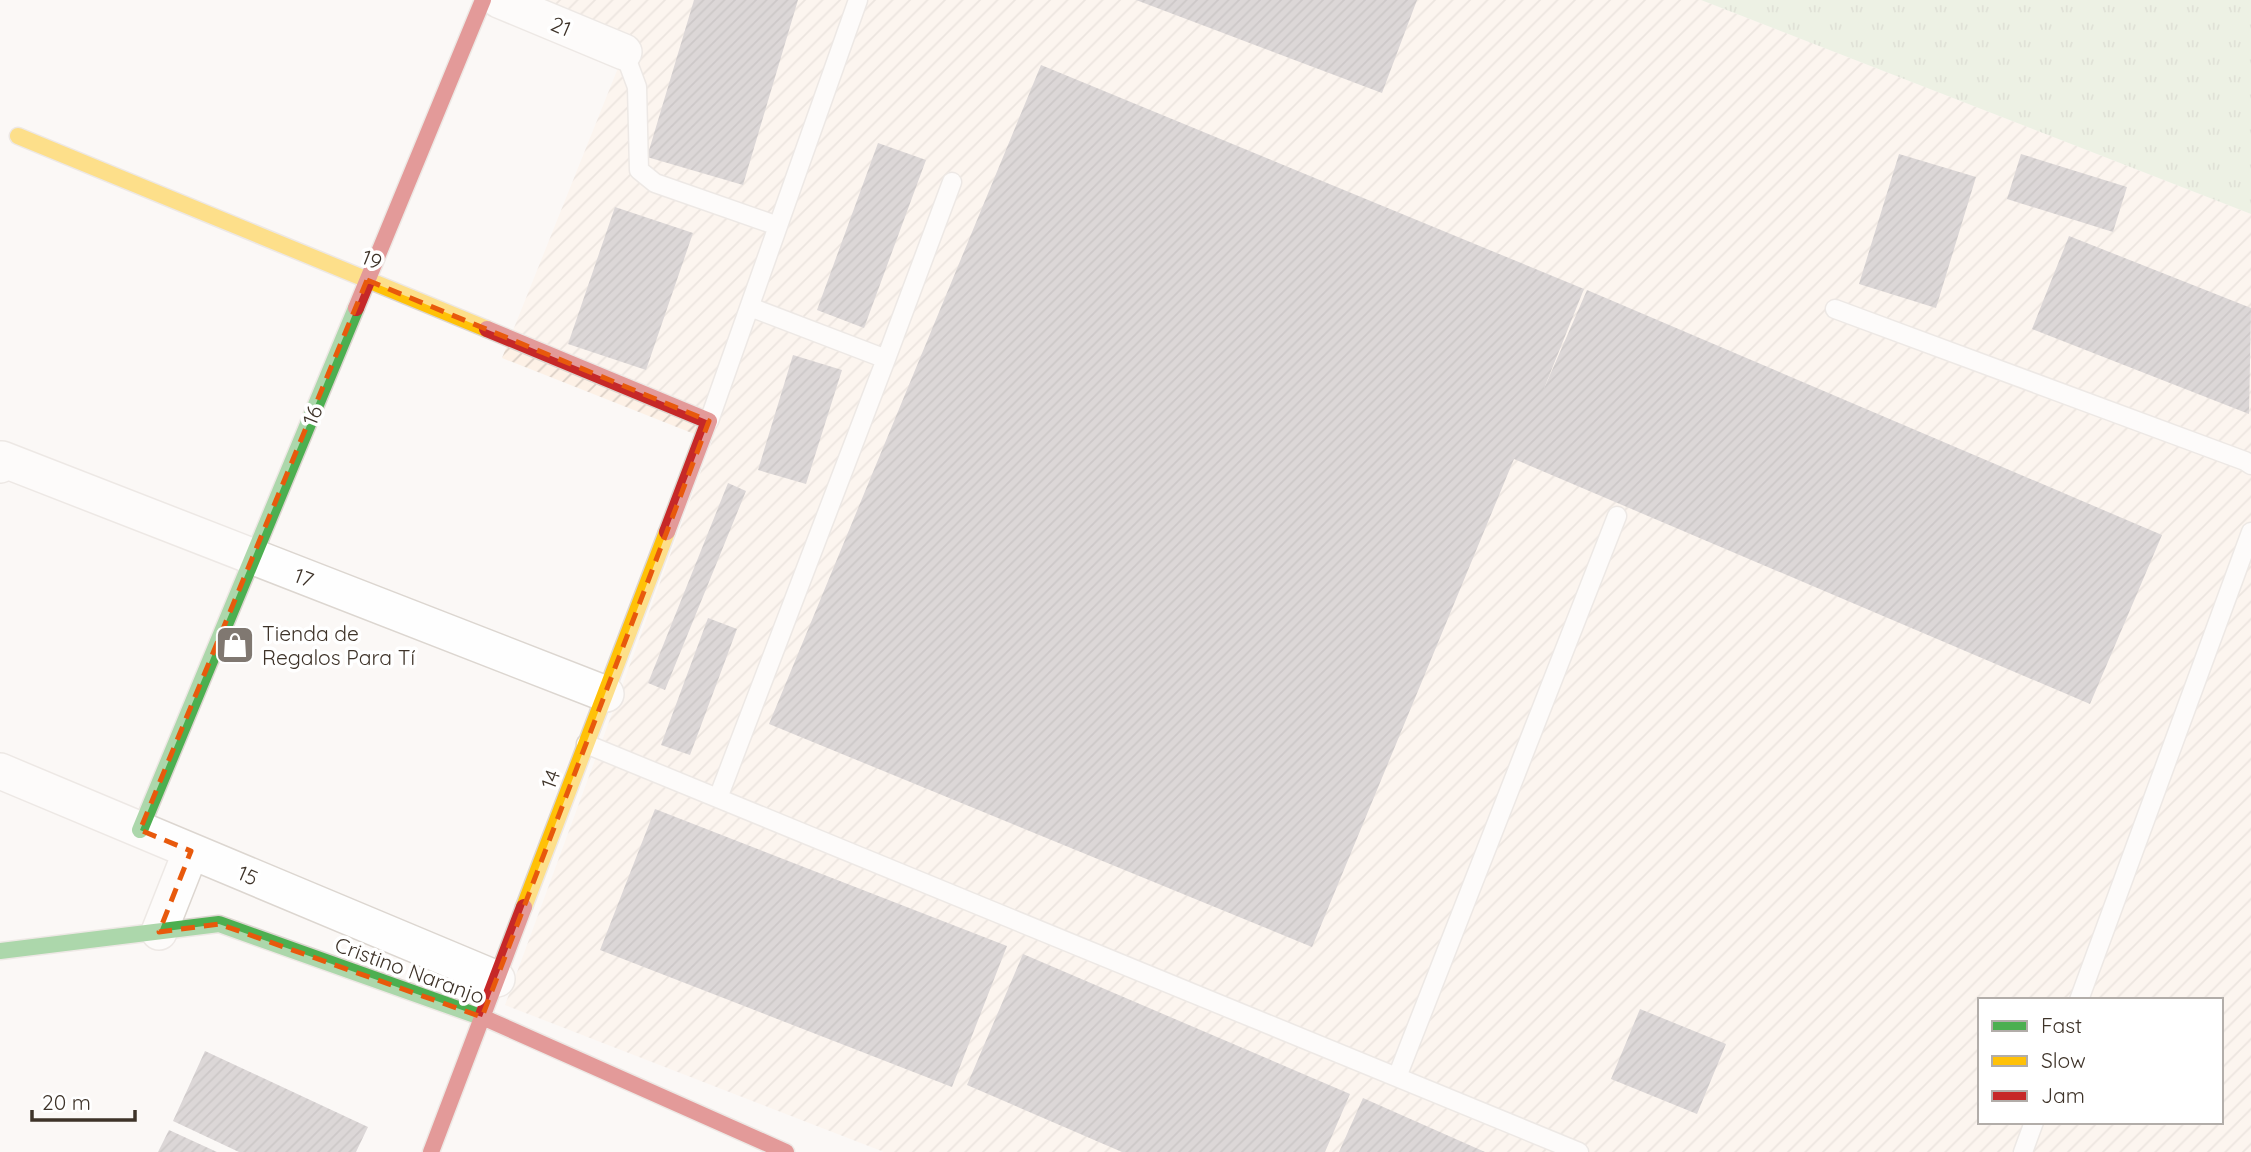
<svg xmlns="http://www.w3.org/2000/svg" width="2251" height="1152" font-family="Quicksand,sans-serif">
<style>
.industrial{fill:url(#industrial-furrows);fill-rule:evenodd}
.grass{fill:url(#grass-tufts)}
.building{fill:url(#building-hatch)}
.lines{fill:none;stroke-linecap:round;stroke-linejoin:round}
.lane-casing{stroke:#dcd6d0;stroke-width:21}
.street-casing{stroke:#dcd6d0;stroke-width:38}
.fast-casing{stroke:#dcd6d0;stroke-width:19}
.slow-casing{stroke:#dcd6d0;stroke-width:19}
.jam-casing{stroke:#dcd6d0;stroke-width:19}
.lane{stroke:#fefefe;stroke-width:18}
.street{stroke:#fefefe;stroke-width:35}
.fast{stroke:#4caf50;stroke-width:16}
.slow{stroke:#ffc107;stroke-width:16}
.jam{stroke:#c62828;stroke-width:16}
.marked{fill:none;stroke:#e8590c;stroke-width:5;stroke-dasharray:14 9;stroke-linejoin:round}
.labels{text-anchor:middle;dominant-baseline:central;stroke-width:7;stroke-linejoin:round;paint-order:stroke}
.street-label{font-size:21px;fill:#3e3329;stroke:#fff}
.poi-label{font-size:21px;fill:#3e3329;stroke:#fff;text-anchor:start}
</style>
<defs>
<pattern id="industrial-furrows" width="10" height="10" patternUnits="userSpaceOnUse" patternTransform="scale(1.75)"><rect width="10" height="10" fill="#fdf1e6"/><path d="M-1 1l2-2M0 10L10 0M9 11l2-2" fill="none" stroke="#dacfc5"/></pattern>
<pattern id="grass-tufts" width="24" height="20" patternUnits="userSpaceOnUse" patternTransform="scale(1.75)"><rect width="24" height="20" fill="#dce8ce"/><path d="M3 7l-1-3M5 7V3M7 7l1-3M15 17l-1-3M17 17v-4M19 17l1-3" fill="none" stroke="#bec7b1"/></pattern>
<pattern id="building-hatch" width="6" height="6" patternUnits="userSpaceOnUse" patternTransform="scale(1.75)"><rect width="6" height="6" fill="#b5afb2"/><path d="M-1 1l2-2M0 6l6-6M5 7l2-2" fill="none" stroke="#958f91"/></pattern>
</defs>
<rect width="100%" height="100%" fill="#fbf8f6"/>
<!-- industrial -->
<path class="industrial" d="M 541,0 L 1701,0 L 2251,214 L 2251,1152 L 884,1152 L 505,1005 L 712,441 L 502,358 L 630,38 ZM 1980,1000 L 2221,1000 L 2221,1122 L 1980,1122 Z"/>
<!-- grass -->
<path class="grass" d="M 1701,0 L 2251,0 L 2251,214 Z"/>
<!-- building -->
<path class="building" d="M 694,0 L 798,0 L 743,185 L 647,157 Z
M 1136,0 L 1417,0 L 1382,93 Z
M 1041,65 L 1584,289 L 1543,391 L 1587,290 L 2162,535 L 2090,704 L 1514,459 L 1312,947 L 769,724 Z
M 878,143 L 926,160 L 864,328 L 817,310 Z
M 1899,154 L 1976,177 L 1936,308 L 1859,284 Z
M 2021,154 L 2127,187 L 2113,232 L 2007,199 Z
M 615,207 L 693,233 L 646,370 L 568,344 Z
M 2069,236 L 2251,308 L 2249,414 L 2032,329 Z
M 793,355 L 842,370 L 806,484 L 758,470 Z
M 728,483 L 746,491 L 665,690 L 648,683 Z
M 708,618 L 737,629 L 690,755 L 661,745 Z
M 655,809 L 1007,946 L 952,1087 L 600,950 Z
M 1023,954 L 1350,1094 L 1325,1152 L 1122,1152 L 967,1085 Z
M 1640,1009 L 1726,1044 L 1697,1114 L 1611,1079 Z
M 205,1051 L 368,1127 L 356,1152 L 239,1152 L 173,1121 Z
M 1363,1098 L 1485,1152 L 1339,1152 Z
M 169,1130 L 217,1152 L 158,1152 Z"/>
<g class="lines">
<!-- lane casing -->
<g class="lane-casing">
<path id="lane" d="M 624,52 L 637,87 L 639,170 L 655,183 L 778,226
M 750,307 L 886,359
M 1835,309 L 2245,461 L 2251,465
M 709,421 L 858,0
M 586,744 L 1579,1152
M 718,798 L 886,359 L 952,182
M 2079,1000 L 2251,532
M 1397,1077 L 1617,516
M 2023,1152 L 2034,1122"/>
</g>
<!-- street casing -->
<g class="street-casing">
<path id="street" d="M 499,0 L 624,52
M 0,465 L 2,459 L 606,694
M 0,771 L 497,979
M 159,932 L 191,851"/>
</g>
<!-- fast casing -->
<g class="fast-casing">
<path id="fast" d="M 140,830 L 356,308
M 0,951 L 219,924 L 489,1020"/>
</g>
<!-- slow casing -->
<g class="slow-casing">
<path id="slow" d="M 18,136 L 487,329
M 524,907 L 667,532"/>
</g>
<!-- jam casing -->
<g class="jam-casing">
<path id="jam" d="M 356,308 L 483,0
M 487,329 L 709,421 L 667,532
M 489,1020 L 786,1152
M 431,1152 L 524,907"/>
</g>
<!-- lane -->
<use href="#lane" class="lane"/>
<!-- street -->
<use href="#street" class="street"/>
<!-- fast -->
<use href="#fast" class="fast"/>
<!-- slow -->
<use href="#slow" class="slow"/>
<!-- jam -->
<use href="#jam" class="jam"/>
</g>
<!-- marked area -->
<path d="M0 0H2251V1152H0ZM 367,280 L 709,421 L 482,1017 L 219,924 L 159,932 L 191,851 L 140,830 Z" fill="#fbf8f6" fill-opacity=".55" fill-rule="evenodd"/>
<path class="marked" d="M 367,280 L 709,421 L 482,1017 L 219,924 L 159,932 L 191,851 L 140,830 Z"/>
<!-- icons -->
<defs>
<g id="shop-square" transform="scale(2.0125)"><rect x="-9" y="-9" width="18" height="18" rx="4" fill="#807871" stroke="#fff"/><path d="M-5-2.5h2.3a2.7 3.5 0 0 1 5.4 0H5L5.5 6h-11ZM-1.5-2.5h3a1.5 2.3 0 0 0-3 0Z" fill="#fff"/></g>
</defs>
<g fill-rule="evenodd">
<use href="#shop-square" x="235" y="645"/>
</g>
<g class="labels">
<!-- street labels -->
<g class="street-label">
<text transform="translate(561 26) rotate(23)">21</text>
<text transform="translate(372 259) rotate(22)">19</text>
<text transform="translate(312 415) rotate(-68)">16</text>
<text transform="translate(304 577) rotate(21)">17</text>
<text transform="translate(550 779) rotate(-69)">14</text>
<text transform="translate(248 875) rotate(23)">15</text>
<text transform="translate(410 970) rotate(20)">Cristino Naranjo</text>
</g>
<!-- poi labels -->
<g class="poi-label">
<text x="262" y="633">Tienda de<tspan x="262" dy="24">Regalos Para Tí</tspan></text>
</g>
</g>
<!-- legend -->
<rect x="1978" y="998" width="245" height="126" fill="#ffffff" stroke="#b2ada9" stroke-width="2"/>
<rect x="1992" y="1021" width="35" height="10" fill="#4caf50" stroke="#b2ada9" stroke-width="2"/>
<text x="2041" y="1033" font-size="21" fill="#3e3329">Fast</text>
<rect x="1992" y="1056" width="35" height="10" fill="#ffc107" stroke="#b2ada9" stroke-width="2"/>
<text x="2041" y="1068" font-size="21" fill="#3e3329">Slow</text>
<rect x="1992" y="1091" width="35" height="10" fill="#c62828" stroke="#b2ada9" stroke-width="2"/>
<text x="2041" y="1103" font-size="21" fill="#3e3329">Jam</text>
<!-- scale -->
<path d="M32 1110v10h103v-10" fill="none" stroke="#3e3329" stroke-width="3.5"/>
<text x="42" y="1110" font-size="21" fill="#3e3329" stroke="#ffffff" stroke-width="5" paint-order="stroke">20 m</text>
</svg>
